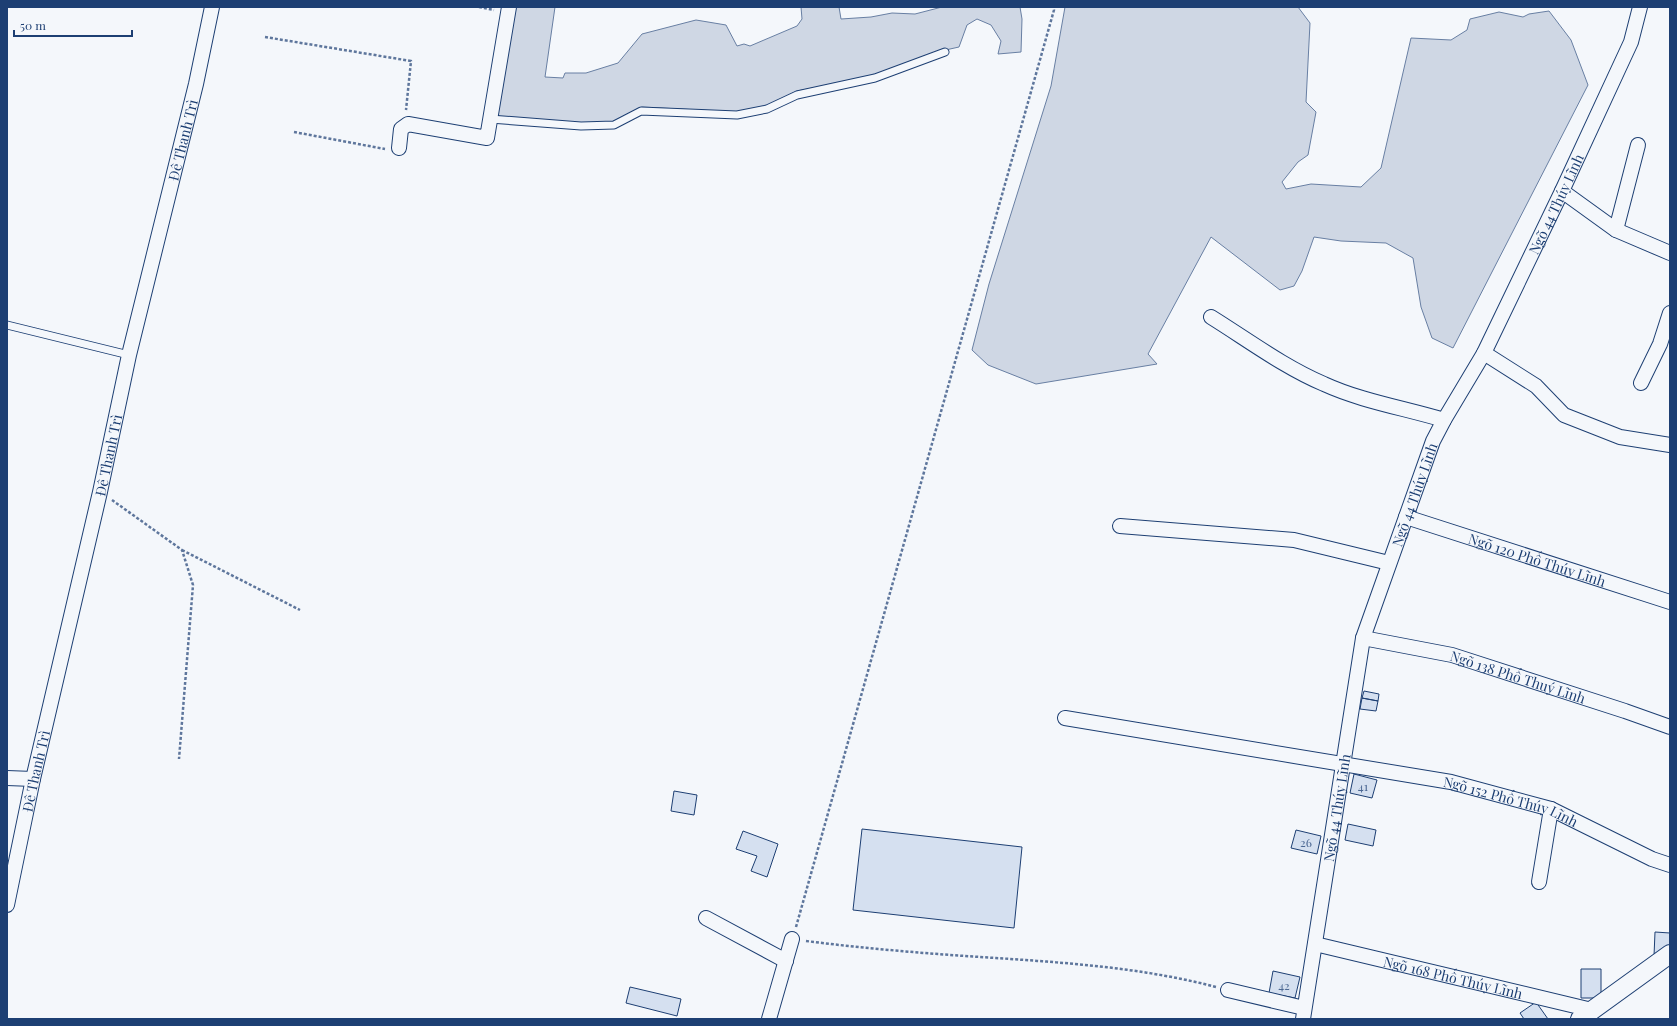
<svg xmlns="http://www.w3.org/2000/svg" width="1677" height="1026" font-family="'Playfair Display',serif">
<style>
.water{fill:#cfd7e4;stroke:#687fa3}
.building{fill:#d5e0f0;stroke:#1d3f73}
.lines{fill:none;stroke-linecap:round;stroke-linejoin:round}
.service-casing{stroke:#1d3f73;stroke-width:9}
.minor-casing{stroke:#1d3f73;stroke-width:16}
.tertiary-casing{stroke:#1d3f73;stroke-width:20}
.path{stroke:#5e769c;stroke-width:2.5;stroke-dasharray:3 2;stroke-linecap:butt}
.service{stroke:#f4f7fb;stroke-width:7}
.minor{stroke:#f4f7fb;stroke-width:14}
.tertiary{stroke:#f4f7fb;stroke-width:18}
.labels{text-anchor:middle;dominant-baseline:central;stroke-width:3;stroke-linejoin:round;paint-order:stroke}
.number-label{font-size:12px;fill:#4b6792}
.street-label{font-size:14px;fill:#1d3f73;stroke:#f4f7fb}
</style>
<rect width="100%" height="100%" fill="#f4f7fb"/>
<!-- water -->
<path class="water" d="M 513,7 L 555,7 L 545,77 L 563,78 L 565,73 L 586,73 L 618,63 L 642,34 L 696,20 L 726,25 L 737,46 L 744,44 L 750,46 L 797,26 L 802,19 L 801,7 L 839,7 L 841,19 L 871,17 L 892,13 L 915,14 L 942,7 L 1020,7 L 1022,19 L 1021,52 L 998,54 L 1001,41 L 991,25 L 977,19 L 967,25 L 959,47 L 941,51 L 872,77 L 797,91 L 764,107 L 736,112 L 642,107 L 610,123 L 543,123 L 501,118 L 495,111 Z
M 1065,7 L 1298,7 L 1310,23 L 1306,102 L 1316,112 L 1308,155 L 1298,162 L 1282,182 L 1286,189 L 1311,184 L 1361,187 L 1381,168 L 1411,38 L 1451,40 L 1467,30 L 1470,19 L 1499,12 L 1523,17 L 1529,14 L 1549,11 L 1571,40 L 1588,85 L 1453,348 L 1432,338 L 1421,307 L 1413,258 L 1386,243 L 1341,241 L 1314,237 L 1302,271 L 1294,286 L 1280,290 L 1211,237 L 1148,354 L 1157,364 L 1036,384 L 988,365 L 972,350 L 989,284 L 1051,86 Z"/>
<!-- building -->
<path class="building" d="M 1364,691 L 1379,694 L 1378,701 L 1362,698 Z
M 1362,698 L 1378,701 L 1376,711 L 1360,709 Z
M 1354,774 L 1377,780 L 1372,798 L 1350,793 Z
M 674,791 L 697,795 L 694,815 L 671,811 Z
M 1348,824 L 1376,830 L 1373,846 L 1345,840 Z
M 862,829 L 1022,847 L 1014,928 L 853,910 Z
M 1296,830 L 1321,836 L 1317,854 L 1291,848 Z
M 743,831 L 778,844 L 767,877 L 751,871 L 757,856 L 736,849 Z
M 1655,932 L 1670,933 L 1670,946 L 1654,956 Z
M 1581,969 L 1601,969 L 1601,998 L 1581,998 Z
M 1273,971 L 1300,977 L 1295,998 L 1269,993 Z
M 630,987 L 681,999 L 677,1016 L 626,1003 Z
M 1536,1002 L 1548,1019 L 1524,1019 L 1520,1013 Z"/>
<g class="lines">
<!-- service casing -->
<g class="service-casing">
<path id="service" d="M 490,119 L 581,126 L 614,125 L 641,111 L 737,115 L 767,109 L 797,95 L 875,78 L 945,52
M 7,325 L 129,355"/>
</g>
<!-- minor casing -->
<g class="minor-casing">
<g id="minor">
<path d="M 399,148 L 401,129 L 408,124 L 487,138 L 509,7"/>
<path d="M 1562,191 L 1616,230 L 1670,253"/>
<path d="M 1616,230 L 1638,145"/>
<path d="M 1211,317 C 1248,340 1284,367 1324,384 C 1361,401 1404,408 1444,420"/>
<path d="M 1484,353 L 1536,386 L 1564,415 L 1620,437 L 1670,445"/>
<path d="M 1641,383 L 1660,344 L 1670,313"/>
<path id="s1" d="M 1406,517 L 1670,602"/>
<path d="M 1120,526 L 1294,540 L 1389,563"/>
<path id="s2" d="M 1363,638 L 1452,655 L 1625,711 L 1670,727"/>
<path id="s3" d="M 1065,718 L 1451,782 L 1551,809 L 1652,859 L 1670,865"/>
<path d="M 7,778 L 33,779"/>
<path d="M 1539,882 L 1551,809"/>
<path id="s4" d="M 7,905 L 33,779 L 100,492 L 129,355 L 196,84 L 212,7"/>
<path d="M 706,918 L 786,961"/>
<path id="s5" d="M 1315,944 L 1592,1010"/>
<path d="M 1228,990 L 1304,1008"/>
<path d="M 769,1019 L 792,939"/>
<path id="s6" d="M 1303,1019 L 1363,638 L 1433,441 L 1444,420 L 1484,353 L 1562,191 L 1631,42 L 1640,7"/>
</g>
</g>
<!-- tertiary casing -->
<g class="tertiary-casing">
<path id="tertiary" d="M 1580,1019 L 1670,954"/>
</g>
<!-- path -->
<path class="path" d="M 479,7 L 494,10
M 265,37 L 411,61 L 406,110
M 294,132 L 385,149
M 112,500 L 182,550 L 193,585 L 179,759
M 182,550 L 300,610
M 796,927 L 1054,10 L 1053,7
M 806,941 C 869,949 932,954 996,958 C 1070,963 1144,968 1216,987"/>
<!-- service -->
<use href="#service" class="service"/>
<!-- minor -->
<use href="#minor" class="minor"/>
<!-- tertiary -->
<use href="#tertiary" class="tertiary"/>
</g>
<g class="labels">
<!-- number labels -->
<g class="number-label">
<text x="1363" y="786">41</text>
<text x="1306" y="842">26</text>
<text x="1284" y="985">42</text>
</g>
<!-- street labels -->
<g class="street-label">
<text stroke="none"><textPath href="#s4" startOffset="785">Đê Thanh Trì</textPath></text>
<text stroke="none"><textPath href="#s6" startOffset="862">Ngõ 44 Thúy Lĩnh</textPath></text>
<text stroke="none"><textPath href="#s4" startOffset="461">Đê Thanh Trì</textPath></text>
<text stroke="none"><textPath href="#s6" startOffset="538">Ngõ 44 Thúy Lĩnh</textPath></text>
<text stroke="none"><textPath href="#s1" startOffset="138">Ngõ 120 Phố Thúy Lĩnh</textPath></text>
<text stroke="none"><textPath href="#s2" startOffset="160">Ngõ 138 Phố Thuý Lĩnh</textPath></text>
<text stroke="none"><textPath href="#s4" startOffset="137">Đê Thanh Trì</textPath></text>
<text stroke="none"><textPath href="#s3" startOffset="454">Ngõ 152 Phố Thúy Lĩnh</textPath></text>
<text stroke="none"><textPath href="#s6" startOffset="214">Ngõ 44 Thúy Lĩnh</textPath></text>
<text stroke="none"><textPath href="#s5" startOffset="142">Ngõ 168 Phố Thúy Lĩnh</textPath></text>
</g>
</g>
<!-- border -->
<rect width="1677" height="1026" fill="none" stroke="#1d3f73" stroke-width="16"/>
<!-- scale -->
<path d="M14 30v6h118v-6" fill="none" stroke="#1d3f73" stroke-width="2"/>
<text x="20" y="30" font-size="12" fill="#1d3f73" stroke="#f4f7fb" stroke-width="3" paint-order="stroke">50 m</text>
</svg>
